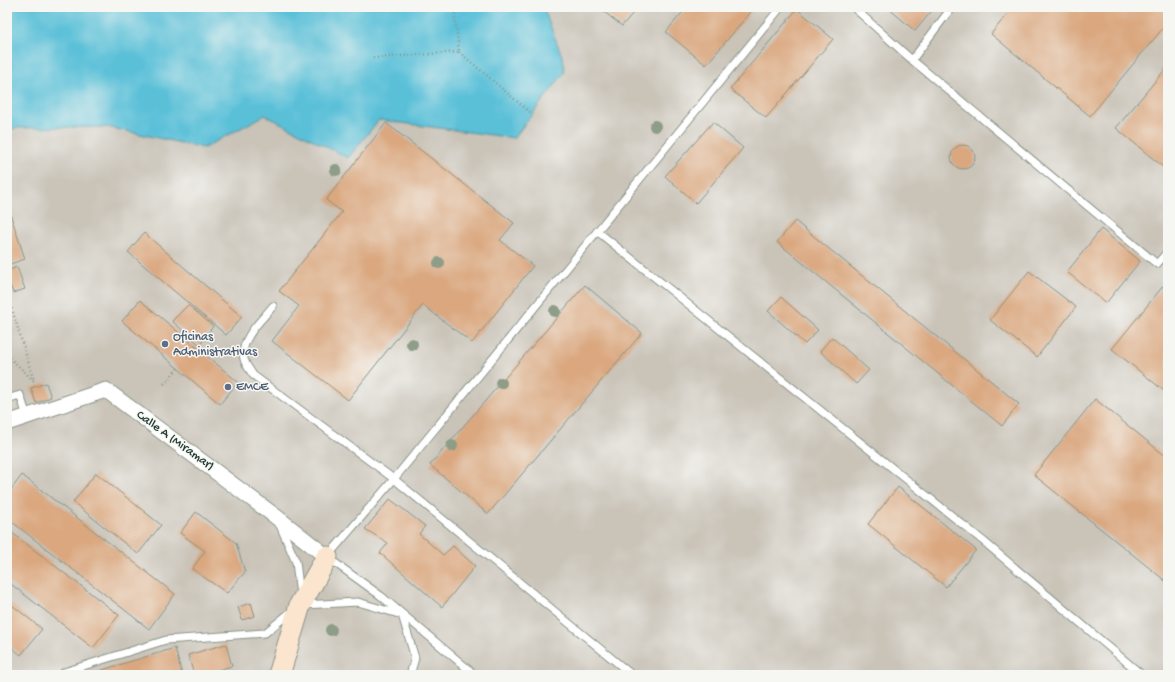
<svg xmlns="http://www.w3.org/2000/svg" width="1175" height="682" font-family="'Gochi Hand',sans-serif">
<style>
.industrial{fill:#c9c3b8}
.water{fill:#5ac0d8;stroke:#3c7e86}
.building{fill:#daa77f}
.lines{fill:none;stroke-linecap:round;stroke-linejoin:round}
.service-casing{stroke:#889487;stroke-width:9}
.minor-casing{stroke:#889487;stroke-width:17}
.secondary-casing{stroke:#889487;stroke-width:23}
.path{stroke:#889487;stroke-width:2.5;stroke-dasharray:1 3;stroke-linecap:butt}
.service{stroke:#fff;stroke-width:7}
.minor{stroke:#fff;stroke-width:15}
.secondary{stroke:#fbe5cf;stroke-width:21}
.tree{fill:#8e9d87}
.service-dot{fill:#5c6f8a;stroke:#f6f6f2;stroke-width:1.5}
.labels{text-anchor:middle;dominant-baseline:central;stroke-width:3;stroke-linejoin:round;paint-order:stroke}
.service-label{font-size:13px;fill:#4e5e75;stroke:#f6f6f2;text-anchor:start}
.street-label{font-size:13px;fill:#1f3d34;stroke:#f6f6f2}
</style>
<rect width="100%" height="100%" fill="#f6f6f2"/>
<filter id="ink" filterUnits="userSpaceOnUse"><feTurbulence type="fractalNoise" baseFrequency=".025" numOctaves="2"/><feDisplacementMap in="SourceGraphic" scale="8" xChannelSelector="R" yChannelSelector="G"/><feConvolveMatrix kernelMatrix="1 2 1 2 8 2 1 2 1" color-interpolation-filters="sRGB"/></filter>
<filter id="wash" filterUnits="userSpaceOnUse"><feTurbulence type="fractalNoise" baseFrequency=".012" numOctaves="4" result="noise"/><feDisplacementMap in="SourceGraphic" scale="16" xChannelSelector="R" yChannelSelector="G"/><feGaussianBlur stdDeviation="0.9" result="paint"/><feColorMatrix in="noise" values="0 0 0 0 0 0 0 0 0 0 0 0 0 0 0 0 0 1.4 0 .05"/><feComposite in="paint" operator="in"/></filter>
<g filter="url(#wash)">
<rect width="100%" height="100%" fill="#f0ecda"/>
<!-- industrial -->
<path class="industrial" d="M 543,7 L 1168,7 L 1168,675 L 7,675 L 7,131 L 16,128 L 107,127 L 204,148 L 265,115 L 347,158 L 379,120 L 514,138 L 563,73 L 563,61 Z"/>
<!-- water -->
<path class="water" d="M 7,7 L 543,7 L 564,61 L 564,73 L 514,138 L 379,120 L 348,158 L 265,115 L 204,148 L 107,127 L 16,128 L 7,131 Z"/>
<g id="blocks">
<!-- building -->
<path class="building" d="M 598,7 L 638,7 L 622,26 Z
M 687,7 L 755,7 L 706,65 L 666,32 Z
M 887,7 L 935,7 L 915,31 Z
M 1013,7 L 1159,7 L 1168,14 L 1168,22 L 1090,116 L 991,34 Z
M 797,9 L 833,39 L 766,118 L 730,89 Z
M 1168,66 L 1168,171 L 1116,128 Z
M 713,122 L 743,148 L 696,203 L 665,176 Z
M 386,123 L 514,223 L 500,240 L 533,266 L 472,343 L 423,305 L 348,400 L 272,341 L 299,306 L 279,291 L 342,212 L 326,200 Z
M951 157a12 12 0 1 1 24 0a12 12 0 1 1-24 0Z
M 7,204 L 25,259 L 7,265 Z
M 795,221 L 1019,404 L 1002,426 L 777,242 Z
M 1101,229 L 1140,261 L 1106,303 L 1067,272 Z
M 144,233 L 242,317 L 226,335 L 128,252 Z
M 17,267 L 25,289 L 13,293 L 7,277 L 7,271 Z
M 1029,271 L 1076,307 L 1037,357 L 990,320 Z
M 1168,280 L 1168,394 L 1112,349 Z
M 585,285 L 642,333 L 488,514 L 430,465 Z
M 781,297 L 818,330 L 805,344 L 768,311 Z
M 140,300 L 238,382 L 220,404 L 122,321 Z
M 188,305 L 213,326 L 200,345 L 172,321 Z
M 832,337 L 869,370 L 856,384 L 820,351 Z
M 46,383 L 51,397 L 36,403 L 31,388 Z
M 1095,399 L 1168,458 L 1168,583 L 1034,475 Z
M 96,473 L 161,525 L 138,554 L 73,502 Z
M 22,475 L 175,594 L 149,629 L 7,518 L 7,495 Z
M 898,487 L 976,550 L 946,587 L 868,524 Z
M 390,499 L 425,526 L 419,534 L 443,555 L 453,546 L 475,566 L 442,607 L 380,553 L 388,543 L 365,529 Z
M 196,512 L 236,543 L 245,572 L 227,593 L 192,569 L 205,551 L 180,533 Z
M 7,529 L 119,615 L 93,648 L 7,581 Z
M 7,601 L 42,629 L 21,655 L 7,644 Z
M 251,603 L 255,616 L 242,620 L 238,607 Z
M 226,644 L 232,666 L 200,675 L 194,675 L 188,655 Z
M 175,648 L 182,675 L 103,675 L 102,670 Z"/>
</g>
</g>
<g filter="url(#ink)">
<use href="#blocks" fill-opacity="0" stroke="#889487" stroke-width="1"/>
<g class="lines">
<!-- service casing -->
<g class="service-casing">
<path id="service" d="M 853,7 L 912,60 L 1157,264 L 1168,251
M 912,60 L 952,7
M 597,231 L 982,540 L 1142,675
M 273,306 C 262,320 239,339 244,359 C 245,364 250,370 253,375 L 394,479 L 632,675
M 7,399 L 20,395 L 27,416
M 279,523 L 296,562 L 300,595
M 303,605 L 358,602 L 402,615 L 415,658 L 410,675
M 62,675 L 64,672 L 166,640 L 265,633 L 292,611
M 475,675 L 381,596 L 327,557 L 394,479 L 781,7"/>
</g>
<!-- minor casing -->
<g class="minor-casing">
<path id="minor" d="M 7,423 L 106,390 L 275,516 L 327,557"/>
</g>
<!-- secondary casing -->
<g class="secondary-casing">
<path id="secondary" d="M 279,675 L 300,605 L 327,557"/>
</g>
<!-- path -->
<path class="path" d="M 459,52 L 532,114
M 373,58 L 459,52 L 454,7
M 7,293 L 34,381
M 7,355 L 34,381
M 164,384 L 178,368"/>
<!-- service -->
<use href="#service" class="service"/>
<!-- minor -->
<use href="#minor" class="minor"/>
<!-- secondary -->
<use href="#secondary" class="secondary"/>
</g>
<!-- trees -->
<g class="tree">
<circle cx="655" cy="126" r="6"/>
<circle cx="336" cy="170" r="6"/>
<circle cx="439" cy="263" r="6"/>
<circle cx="555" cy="311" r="6"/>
<circle cx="412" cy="344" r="6"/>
<circle cx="501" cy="383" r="6"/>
<circle cx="452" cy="446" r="6"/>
<circle cx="331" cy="630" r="6"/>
</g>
</g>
<!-- markers -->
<g class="service-dot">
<circle cx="165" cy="344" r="4"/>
<circle cx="228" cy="387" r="4"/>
</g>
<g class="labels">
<!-- service labels -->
<g class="service-label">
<text x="173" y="337">Oficinas<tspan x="173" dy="15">Administrativas</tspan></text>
<text x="236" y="387">EMCE</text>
</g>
<!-- street labels -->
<g class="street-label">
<text transform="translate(175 441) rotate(36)">Calle A (Miramar)</text>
</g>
</g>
<!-- margin -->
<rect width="1175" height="682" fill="none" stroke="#f6f6f2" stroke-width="24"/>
</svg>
